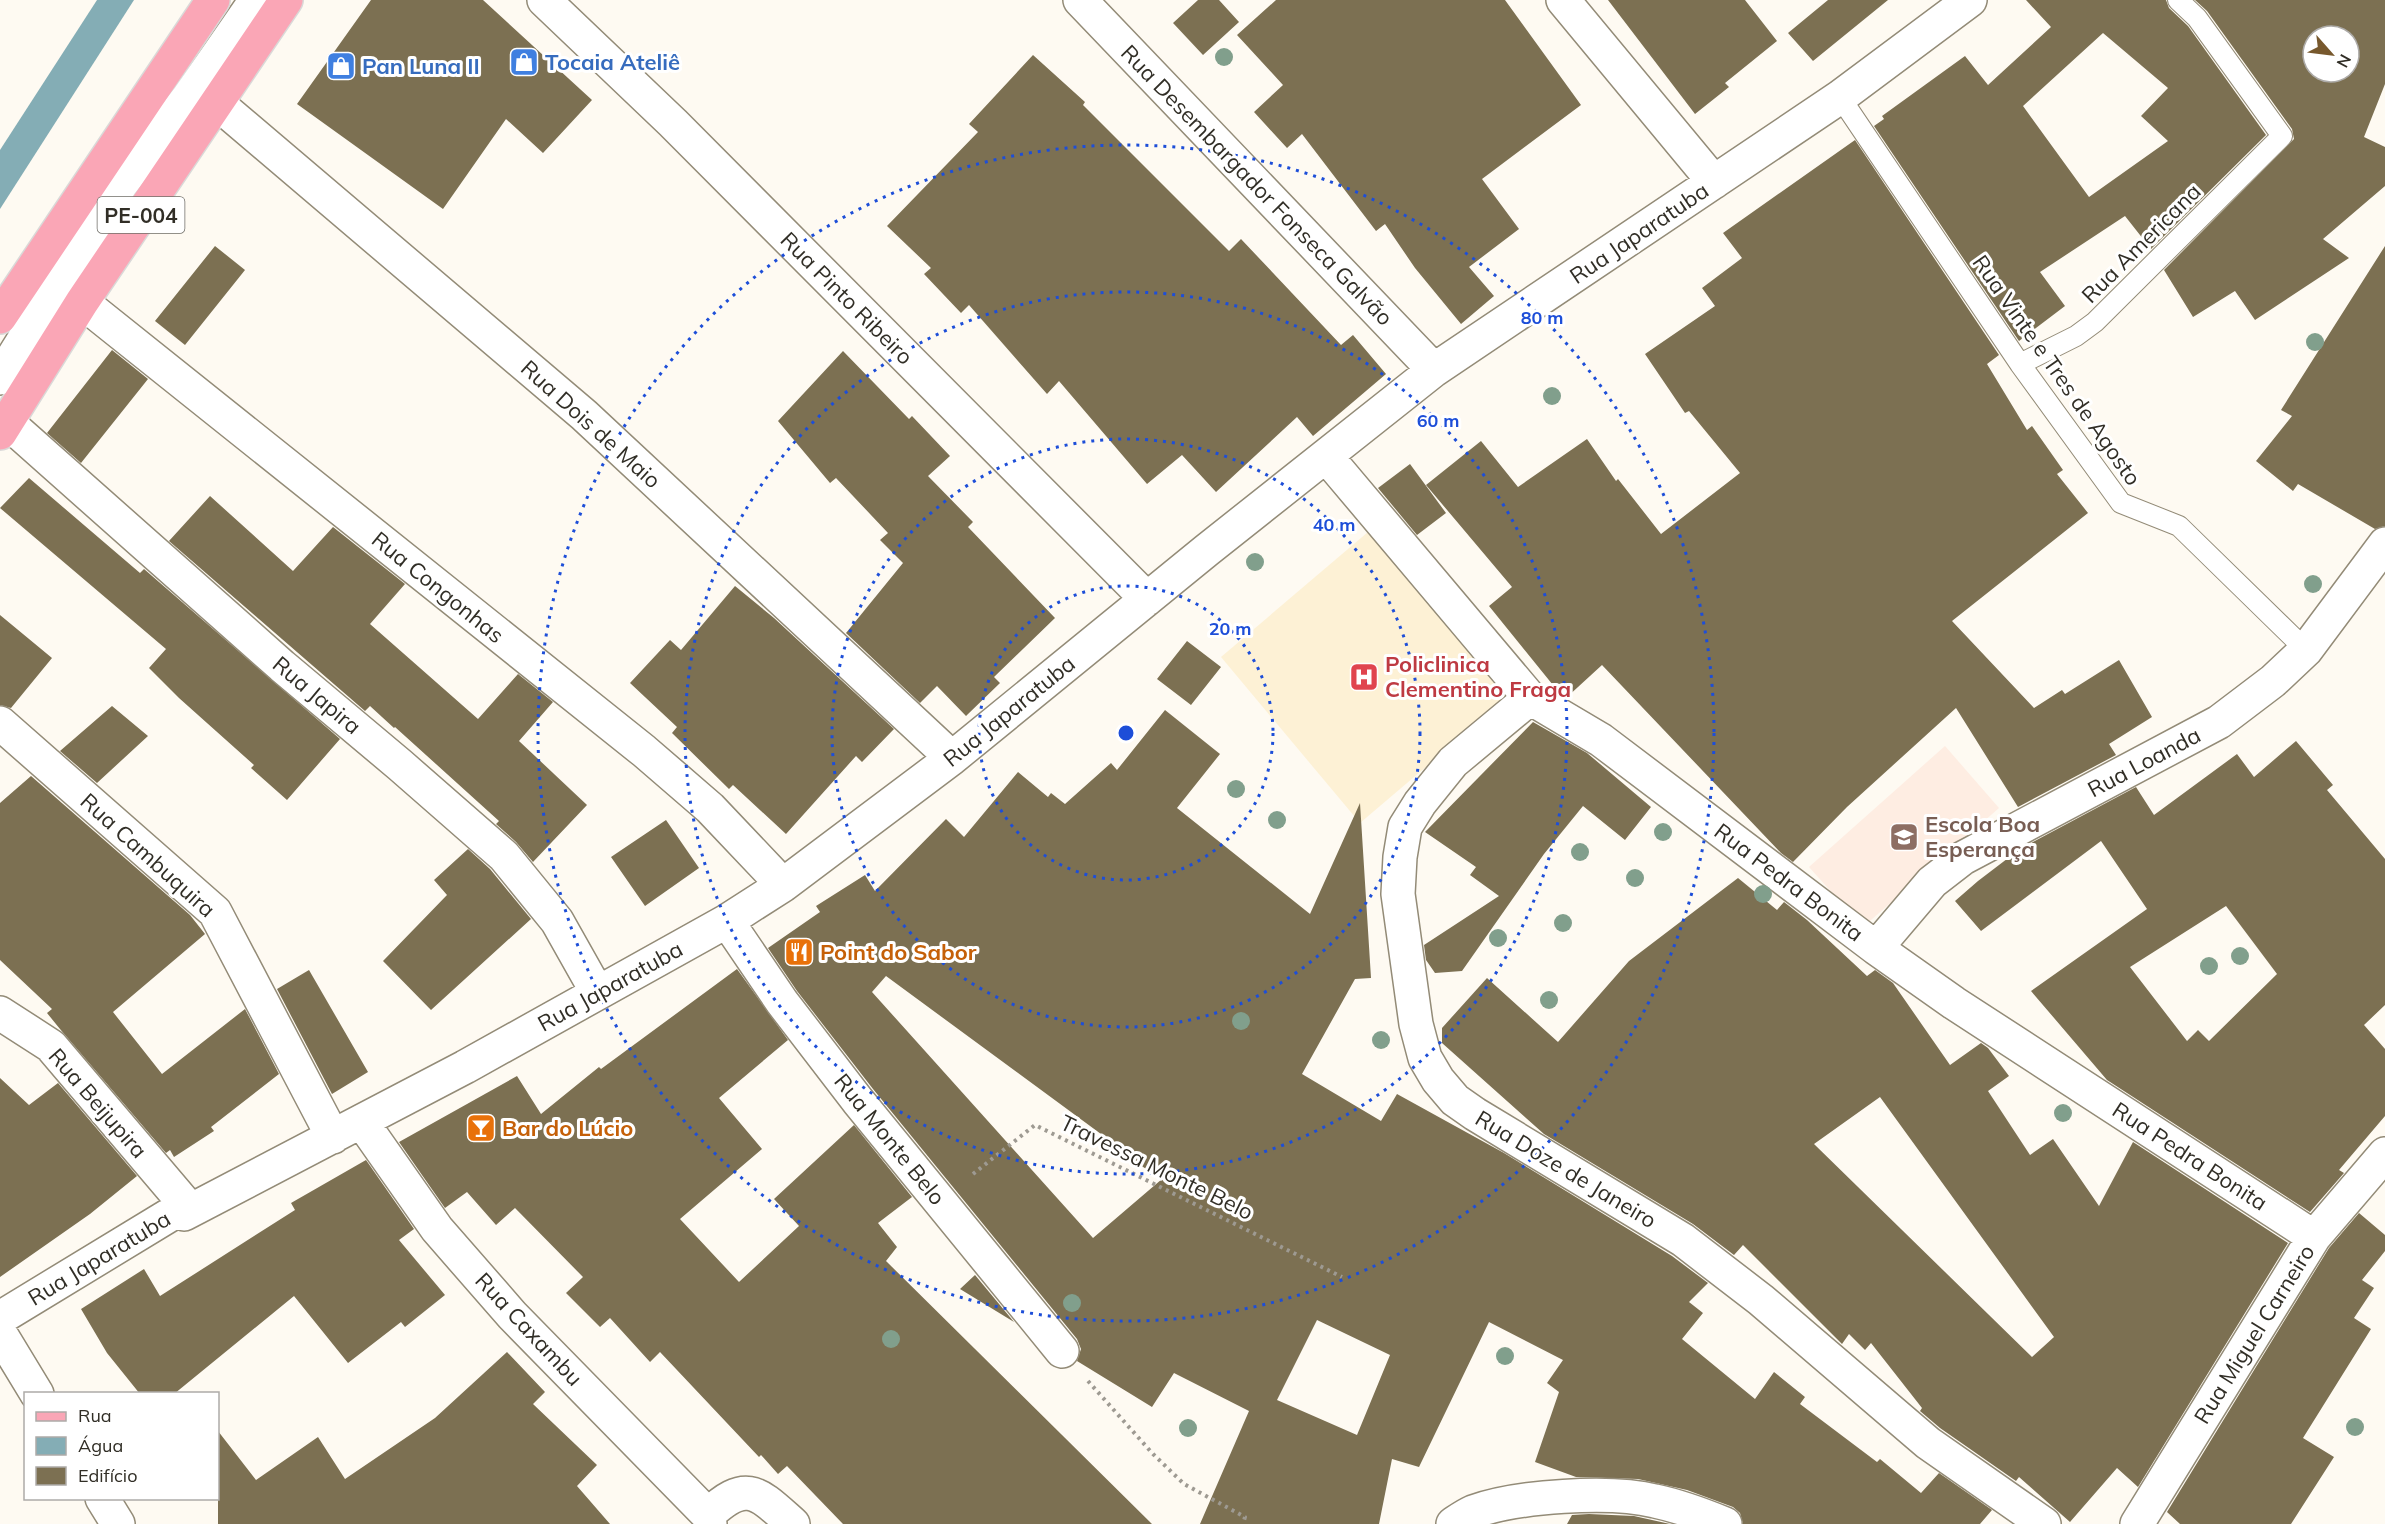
<svg xmlns="http://www.w3.org/2000/svg" width="2385" height="1524" font-family="Mulish,sans-serif">
<style>
.built{fill:#fdf1d5}
.education{fill:#feede2}
.water{fill:#84adb5}
.building{fill:#7c7052;fill-rule:evenodd}
.lines{fill:none;stroke-linecap:round;stroke-linejoin:round}
.lane-casing{stroke:#938b77;stroke-width:22}
.street-casing{stroke:#938b77;stroke-width:36}
.primary-casing{stroke:#dad9d8;stroke-width:36}
.path{stroke:#9e9a92;stroke-width:4;stroke-dasharray:3 4.5;stroke-linecap:butt}
.lane{stroke:#fff;stroke-width:20}
.street{stroke:#fff;stroke-width:33}
.primary{stroke:#faa6b6;stroke-width:33}
.tree{fill:#819f8c}
.ring{fill:none;stroke:#1d4ed8;stroke-width:3;stroke-dasharray:3 6}
.labels{text-anchor:middle;dominant-baseline:central;stroke-width:6;stroke-linejoin:round;paint-order:stroke}
.shield{fill:#fff;stroke:#6f6d67;stroke-width:1.5}
.shield-label{font-size:21px;font-weight:bold;fill:#312e26}
.shop-label{font-size:22px;font-weight:bold;fill:#366cbe;stroke:#fff;text-anchor:start}
.street-label{font-size:22px;fill:#312e26;stroke:#fff}
.health-label{font-size:22px;font-weight:bold;fill:#be3a42;stroke:#fff;text-anchor:start}
.education-label{font-size:22px;font-weight:bold;fill:#785e54;stroke:#fff;text-anchor:start}
.food-label{font-size:22px;font-weight:bold;fill:#c56008;stroke:#fff;text-anchor:start}
.centre{fill:#1d4ed8;stroke:#fff;stroke-width:3}
.ring-label{font-size:18px;text-anchor:middle;font-weight:bold;fill:#1d4ed8;stroke:#fff;stroke-width:6;stroke-linejoin:round;paint-order:stroke}
</style>
<rect width="100%" height="100%" fill="#fefaf2"/>
<!-- built -->
<path class="built" d="M 1368,532 L 1507,698 L 1360,823 L 1221,657 Z"/>
<!-- education -->
<path class="education" d="M 1945,746 L 1999,808 L 1863,927 L 1809,867 Z"/>
<!-- water -->
<path class="water" d="M 97,0 L 134,0 L 0,209 L 0,150 Z"/>
<!-- building -->
<path class="building" d="M 371,0 L 483,0 L 592,100 L 543,153 L 506,119 L 443,209 L 297,104 Z
M 1198,0 L 1219,0 L 1239,22 L 1203,55 L 1173,23 Z
M 1276,0 L 1505,0 L 1581,105 L 1482,179 L 1519,229 L 1469,267 L 1494,296 L 1461,324 L 1415,268 L 1385,224 L 1376,231 L 1302,134 L 1287,148 L 1254,112 L 1283,85 L 1237,35 Z
M 1608,0 L 1745,0 L 1777,41 L 1725,83 L 1729,87 L 1695,114 Z
M 1828,0 L 1888,0 L 1813,61 L 1788,33 Z
M 2026,0 L 2166,0 L 2169,8 L 2188,26 L 2266,135 L 2151,249 L 2125,216 L 2040,272 L 2065,306 L 2019,341 L 1874,126 L 1884,119 L 1882,116 L 1965,56 L 1988,85 L 2051,27 ZM 2103,33 L 2168,88 L 2141,116 L 2168,141 L 2089,197 L 2023,106 Z
M 2195,0 L 2385,0 L 2385,84 L 2364,137 L 2385,147 L 2385,186 L 2323,239 L 2349,258 L 2255,320 L 2235,291 L 2193,317 L 2164,270 L 2294,139 L 2292,129 L 2207,11 ZM 2313,36 L 2349,36 L 2349,72 L 2313,72 Z
M 1033,55 L 1085,102 L 1083,105 L 1229,251 L 1241,239 L 1341,345 L 1353,335 L 1386,374 L 1313,436 L 1297,417 L 1216,492 L 1182,455 L 1147,484 L 1059,381 L 1047,394 L 969,305 L 961,313 L 924,274 L 931,268 L 887,226 L 978,132 L 969,124 Z
M 1855,140 L 1999,355 L 1987,364 L 2027,430 L 2032,426 L 2063,470 L 2057,474 L 2088,513 L 1952,621 L 2034,708 L 2062,690 L 2065,694 L 2119,660 L 2152,717 L 2109,744 L 2116,755 L 2018,807 L 1956,708 L 1847,807 L 1793,862 L 1781,853 L 1602,665 L 1566,698 L 1561,695 L 1489,606 L 1512,587 L 1426,485 L 1481,441 L 1518,487 L 1587,439 L 1616,481 L 1618,479 L 1661,534 L 1740,473 L 1689,411 L 1685,413 L 1645,354 L 1715,306 L 1702,288 L 1742,258 L 1723,233 Z
M 215,246 L 245,270 L 185,345 L 155,321 Z
M 2385,246 L 2385,526 L 2375,529 L 2298,484 L 2293,491 L 2256,461 L 2292,416 L 2281,410 Z
M 112,350 L 148,379 L 81,463 L 47,433 Z
M 843,351 L 909,419 L 912,416 L 950,456 L 928,476 L 973,522 L 968,527 L 1055,618 L 994,677 L 1000,683 L 966,716 L 937,686 L 920,703 L 846,633 L 903,563 L 880,540 L 888,533 L 836,478 L 830,483 L 778,421 Z
M 1410,464 L 1446,513 L 1417,535 L 1378,488 Z
M 29,478 L 140,573 L 144,569 L 340,739 L 287,800 L 251,768 L 254,765 L 179,698 L 149,668 L 166,649 L 0,508 Z
M 210,496 L 293,571 L 333,527 L 405,584 L 370,624 L 478,719 L 518,674 L 553,702 L 519,741 L 587,805 L 533,862 L 516,842 L 496,824 L 499,821 L 395,727 L 394,728 L 370,706 L 365,711 L 169,541 Z
M 735,586 L 774,618 L 894,729 L 862,762 L 856,756 L 786,834 L 733,785 L 729,789 L 672,733 L 677,727 L 630,683 L 670,640 L 681,650 Z
M 0,615 L 52,658 L 11,708 L 0,705 Z
M 1187,641 L 1221,667 L 1191,705 L 1157,679 Z
M 112,706 L 148,736 L 97,783 L 60,751 Z
M 1165,710 L 1220,754 L 1177,808 L 1310,914 L 1360,803 L 1371,978 L 1355,979 L 1302,1074 L 1381,1121 L 1397,1094 L 1504,1153 L 1672,1256 L 1708,1283 L 1689,1302 L 1703,1313 L 1682,1339 L 1755,1399 L 1774,1372 L 1805,1397 L 1800,1404 L 1877,1462 L 1880,1459 L 1921,1493 L 1939,1473 L 1992,1510 L 1980,1524 L 1743,1524 L 1740,1513 L 1733,1507 L 1687,1490 L 1638,1479 L 1576,1477 L 1535,1462 L 1559,1392 L 1547,1383 L 1563,1360 L 1489,1322 L 1419,1467 L 1392,1459 L 1379,1524 L 1200,1524 L 1249,1411 L 1174,1373 L 1152,1407 L 1077,1361 L 1081,1349 L 1077,1339 L 873,1089 L 797,991 L 768,948 L 820,912 L 816,906 L 865,875 L 875,891 L 946,819 L 964,837 L 1018,772 L 1048,797 L 1051,793 L 1065,804 L 1111,763 L 1117,770 ZM 886,976 L 1120,1148 L 1118,1151 L 1162,1179 L 1093,1238 L 872,992 ZM 1317,1320 L 1390,1355 L 1357,1435 L 1277,1400 Z
M 1533,722 L 1587,753 L 1651,807 L 1625,840 L 1583,806 L 1544,854 L 1462,971 L 1435,973 L 1426,960 L 1424,945 L 1499,896 L 1470,875 L 1476,867 L 1425,832 Z
M 2296,741 L 2333,785 L 2327,790 L 2385,859 L 2385,1005 L 2364,1025 L 2385,1049 L 2385,1116 L 2339,1170 L 2344,1173 L 2310,1212 L 2107,1080 L 2031,991 L 2147,909 L 2101,841 L 1981,931 L 1955,901 L 1978,881 L 2020,849 L 2136,787 L 2154,815 L 2237,754 L 2254,777 ZM 2226,906 L 2277,974 L 2209,1041 L 2198,1030 L 2187,1041 L 2130,967 Z
M 31,776 L 190,915 L 205,934 L 113,1012 L 162,1074 L 245,1009 L 279,1074 L 211,1127 L 214,1131 L 174,1157 L 170,1150 L 166,1153 L 60,1029 L 47,1013 L 52,1009 L 0,960 L 0,803 Z
M 666,820 L 699,868 L 645,906 L 611,857 Z
M 468,849 L 490,869 L 531,919 L 431,1010 L 383,961 L 447,895 L 434,880 Z
M 1738,878 L 1777,910 L 1784,902 L 1807,920 L 1867,976 L 1875,970 L 1893,983 L 1950,1065 L 1981,1043 L 1988,1048 L 2009,1076 L 1988,1091 L 2030,1155 L 2053,1139 L 2099,1206 L 2133,1142 L 2288,1243 L 2138,1487 L 2117,1468 L 2070,1522 L 2019,1477 L 2016,1481 L 1940,1428 L 1920,1411 L 1922,1408 L 1871,1343 L 1865,1350 L 1849,1334 L 1842,1344 L 1743,1245 L 1734,1255 L 1693,1224 L 1544,1134 L 1442,1043 L 1442,1028 L 1487,978 L 1558,1042 L 1629,961 ZM 1880,1097 L 2054,1337 L 2032,1357 L 1814,1144 Z
M 737,969 L 788,1040 L 719,1098 L 762,1149 L 680,1219 L 739,1282 L 799,1226 L 774,1199 L 854,1125 L 912,1197 L 878,1223 L 897,1247 L 886,1261 L 1152,1524 L 843,1524 L 787,1466 L 778,1474 L 761,1455 L 759,1457 L 660,1352 L 650,1362 L 610,1318 L 600,1327 L 566,1293 L 583,1277 L 515,1208 L 496,1225 L 467,1192 L 445,1208 L 399,1142 L 517,1076 L 541,1114 L 599,1067 L 601,1069 Z
M 309,970 L 368,1072 L 332,1094 L 277,989 Z
M 0,1078 L 29,1105 L 58,1083 L 137,1176 L 90,1214 L 0,1277 Z
M 366,1160 L 414,1229 L 399,1240 L 445,1295 L 405,1327 L 401,1322 L 348,1363 L 294,1296 L 174,1394 L 140,1394 L 107,1353 L 81,1309 L 144,1269 L 160,1296 L 295,1210 L 291,1203 Z
M 2359,1213 L 2385,1235 L 2385,1251 L 2362,1280 L 2374,1288 L 2354,1318 L 2371,1329 L 2303,1438 L 2334,1457 L 2291,1524 L 2180,1524 L 2167,1512 L 2329,1248 Z
M 975,1275 L 1014,1322 L 960,1289 Z
M 507,1352 L 545,1392 L 533,1404 L 597,1465 L 577,1486 L 610,1524 L 218,1524 L 218,1431 L 256,1480 L 318,1437 L 345,1479 L 435,1418 Z
M 1589,1514 L 1634,1516 L 1670,1524 L 1567,1524 L 1572,1515 Z"/>
<g class="lines">
<!-- lane casing -->
<g class="lane-casing">
<path id="lane" d="M 1840,97 L 2020,364 L 2121,503 L 2179,526 L 2306,650
M 2020,364 L 2076,336 L 2095,322 L 2282,136 L 2197,18 L 2178,0"/>
</g>
<!-- street casing -->
<g class="street-casing">
<path id="street" d="M 544,0 L 673,123 L 1147,599
M 1080,0 L 1434,370
M 1563,0 L 1714,182
M 217,103 L 584,415 L 952,758
M 82,302 L 644,751 L 710,808 L 783,885
M 0,378 L 121,184 L 188,98 L 256,0
M 7,422 L 282,666 L 400,765 L 504,856 L 557,921 L 597,992
M 1326,456 L 1530,698 L 1601,740 L 1876,948 L 1954,1003 L 2314,1237
M 1530,698 L 1453,762 L 1420,803 L 1405,827 L 1400,857 L 1398,894 L 1416,1024 L 1425,1058 L 1438,1080 L 1455,1100 L 1475,1114 L 1683,1240 L 1761,1300 L 1928,1443 L 2044,1524
M 0,723 L 215,912 L 333,1137
M 727,921 L 782,1002 L 858,1101 L 1062,1351
M 1876,948 L 1932,882 L 1963,858 L 2219,722 L 2273,681 L 2306,650 L 2385,544
M 0,1013 L 51,1046 L 186,1205
M 362,1122 L 437,1229 L 512,1315 L 708,1515 L 710,1524
M 0,1318 L 186,1205 L 184,1214 L 465,1067 L 727,921 L 783,885 L 952,758 L 1207,550 L 1434,370 L 1840,97 L 1970,0
M 0,1333 L 37,1394
M 102,1498 L 118,1524
M 708,1515 C 747,1478 758,1493 793,1524
M 1453,1524 C 1459,1520 1466,1515 1473,1512 C 1517,1496 1610,1490 1655,1501 C 1679,1506 1703,1515 1725,1524
M 2137,1524 L 2314,1237 L 2385,1154"/>
</g>
<!-- primary casing -->
<g class="primary-casing">
<path id="primary" d="M 0,317 L 213,0
M 0,433 L 82,302 L 286,0"/>
</g>
<!-- path -->
<path class="path" d="M 973,1174 L 1035,1125 L 1342,1277
M 1088,1381 L 1153,1454 L 1184,1484 L 1245,1517 L 1243,1524"/>
<!-- lane -->
<use href="#lane" class="lane"/>
<!-- street -->
<use href="#street" class="street"/>
<!-- primary -->
<use href="#primary" class="primary"/>
</g>
<!-- trees -->
<g class="tree">
<circle cx="1224" cy="57" r="9"/>
<circle cx="2315" cy="342" r="9"/>
<circle cx="1552" cy="396" r="9"/>
<circle cx="1255" cy="562" r="9"/>
<circle cx="2313" cy="584" r="9"/>
<circle cx="1236" cy="789" r="9"/>
<circle cx="1277" cy="820" r="9"/>
<circle cx="1663" cy="832" r="9"/>
<circle cx="1580" cy="852" r="9"/>
<circle cx="1635" cy="878" r="9"/>
<circle cx="1763" cy="894" r="9"/>
<circle cx="1563" cy="923" r="9"/>
<circle cx="1498" cy="938" r="9"/>
<circle cx="2240" cy="956" r="9"/>
<circle cx="2209" cy="966" r="9"/>
<circle cx="1549" cy="1000" r="9"/>
<circle cx="1241" cy="1021" r="9"/>
<circle cx="1381" cy="1040" r="9"/>
<circle cx="2063" cy="1113" r="9"/>
<circle cx="1072" cy="1303" r="9"/>
<circle cx="891" cy="1339" r="9"/>
<circle cx="1505" cy="1356" r="9"/>
<circle cx="2355" cy="1427" r="9"/>
<circle cx="1188" cy="1428" r="9"/>
</g>
<!-- distance rings -->
<g class="ring">
<circle cx="1126" cy="733" r="147"/>
<circle cx="1126" cy="733" r="294"/>
<circle cx="1126" cy="733" r="441"/>
<circle cx="1126" cy="733" r="588"/>
</g>
<!-- icons -->
<defs>
<g id="shop-square" transform="scale(1.5)"><rect x="-9" y="-9" width="18" height="18" rx="4" fill="#3f7fe0" stroke="#fff"/><path d="M-5-2.5h2.3a2.7 3.5 0 0 1 5.4 0H5L5.5 6h-11ZM-1.5-2.5h3a1.5 2.3 0 0 0-3 0Z" fill="#fff"/></g>
<g id="hospital-square" transform="scale(1.5)"><rect x="-9" y="-9" width="18" height="18" rx="4" fill="#e0444e" stroke="#fff"/><path d="M-5-5h3v3.5h4V-5h3V5h-3V1.5h-4V5h-3Z" fill="#fff"/></g>
<g id="school-square" transform="scale(1.5)"><rect x="-9" y="-9" width="18" height="18" rx="4" fill="#8d6e63" stroke="#fff"/><path d="M0-5L7-2L0 1L-7-2ZM-4 1L0 2.5L4 1V4Q0 6-4 4Z" fill="#fff"/></g>
<g id="restaurant-square" transform="scale(1.5)"><rect x="-9" y="-9" width="18" height="18" rx="4" fill="#e8710a" stroke="#fff"/><path d="M-5-6h1v4h1v-4h1v4h1v-4h1v5L-1.5 .5V6h-2V.5L-5-1ZM5-6V6H3V1.5H1.5Q1.5-4 5-6Z" fill="#fff"/></g>
<g id="bar-square" transform="scale(1.5)"><rect x="-9" y="-9" width="18" height="18" rx="4" fill="#e8710a" stroke="#fff"/><path d="M-6-5H6L.8 .8V4.5H3.5V6h-7V4.5H-.8V.8Z" fill="#fff"/></g>
</defs>
<g fill-rule="evenodd">
<use href="#shop-square" x="524" y="62"/>
<use href="#shop-square" x="341" y="66"/>
<use href="#hospital-square" x="1364" y="677"/>
<use href="#school-square" x="1904" y="837"/>
<use href="#restaurant-square" x="799" y="952"/>
<use href="#bar-square" x="481" y="1128"/>
</g>
<g class="labels">
<!-- shield labels -->
<rect class="shield" x="97.5" y="197" width="87" height="36" rx="4.5"/>
<g class="shield-label">
<text x="141" y="215">PE-004</text>
</g>
<!-- shop labels -->
<g class="shop-label">
<text x="545" y="62">Tocaia Ateliê</text>
<text x="362" y="66">Pan Luna II</text>
</g>
<!-- street labels -->
<g class="street-label">
<text transform="translate(1257 185) rotate(46)">Rua Desembargador Fonseca Galvão</text>
<text transform="translate(1639 233) rotate(-34)">Rua Japaratuba</text>
<text transform="translate(2141 243) rotate(-45)">Rua Americana</text>
<text transform="translate(847 298) rotate(45)">Rua Pinto Ribeiro</text>
<text transform="translate(2057 370) rotate(55)">Rua Vinte e Tres de Agosto</text>
<text transform="translate(591 424) rotate(42)">Rua Dois de Maio</text>
<text transform="translate(438 587) rotate(39)">Rua Congonhas</text>
<text transform="translate(317 695) rotate(40)">Rua Japira</text>
<text transform="translate(1009 711) rotate(-39)">Rua Japaratuba</text>
<text transform="translate(2144 762) rotate(-28)">Rua Loanda</text>
<text transform="translate(148 855) rotate(42)">Rua Cambuquira</text>
<text transform="translate(1789 882) rotate(37)">Rua Pedra Bonita</text>
<text transform="translate(610 986) rotate(-29)">Rua Japaratuba</text>
<text transform="translate(98 1103) rotate(49)">Rua Beijupira</text>
<text transform="translate(890 1139) rotate(51)">Rua Monte Belo</text>
<text transform="translate(2190 1156) rotate(33)">Rua Pedra Bonita</text>
<text transform="translate(1157 1167) rotate(26)">Travessa Monte Belo</text>
<text transform="translate(1566 1169) rotate(31)">Rua Doze de Janeiro</text>
<text transform="translate(99 1258) rotate(-31)">Rua Japaratuba</text>
<text transform="translate(529 1329) rotate(47)">Rua Caxambu</text>
<text transform="translate(2254 1334) rotate(-58)">Rua Miguel Carneiro</text>
</g>
<!-- health labels -->
<g class="health-label">
<text x="1385" y="664">Policlinica<tspan x="1385" dy="25">Clementino Fraga</tspan></text>
</g>
<!-- education labels -->
<g class="education-label">
<text x="1925" y="824">Escola Boa<tspan x="1925" dy="25">Esperança</tspan></text>
</g>
<!-- food labels -->
<g class="food-label">
<text x="820" y="952">Point do Sabor</text>
<text x="502" y="1128">Bar do Lúcio</text>
</g>
</g>
<circle cx="1126" cy="733" r="9" class="centre"/>
<g class="ring-label">
<text x="1542" y="324">80 m</text>
<text x="1438" y="427">60 m</text>
<text x="1334" y="531">40 m</text>
<text x="1230" y="635">20 m</text>
</g>
<!-- legend -->
<rect x="24" y="1392" width="195" height="108" fill="#ffffff" stroke="#adaba8" stroke-width="1.5"/>
<rect x="36" y="1412" width="30" height="9" fill="#faa6b6" stroke="#adaba8" stroke-width="1.5"/>
<text x="78" y="1422" font-size="18" fill="#312e26">Rua</text>
<rect x="36" y="1437" width="30" height="18" fill="#84adb5" stroke="#adaba8" stroke-width="1.5"/>
<text x="78" y="1452" font-size="18" fill="#312e26">Água</text>
<rect x="36" y="1467" width="30" height="18" fill="#7c7052" stroke="#adaba8" stroke-width="1.5"/>
<text x="78" y="1482" font-size="18" fill="#312e26">Edifício</text>
<!-- north arrow -->
<g transform="translate(2331 54) rotate(118)"><circle r="28" fill="#ffffff" stroke="#adaba8" stroke-width="1.5"/>
<path d="M0-4.5L10 22L0 15L-10 22Z" fill="#77582d"/>
<text y="-9" font-size="16" font-weight="bold" text-anchor="middle" fill="#312e26">N</text>
</g>
</svg>
